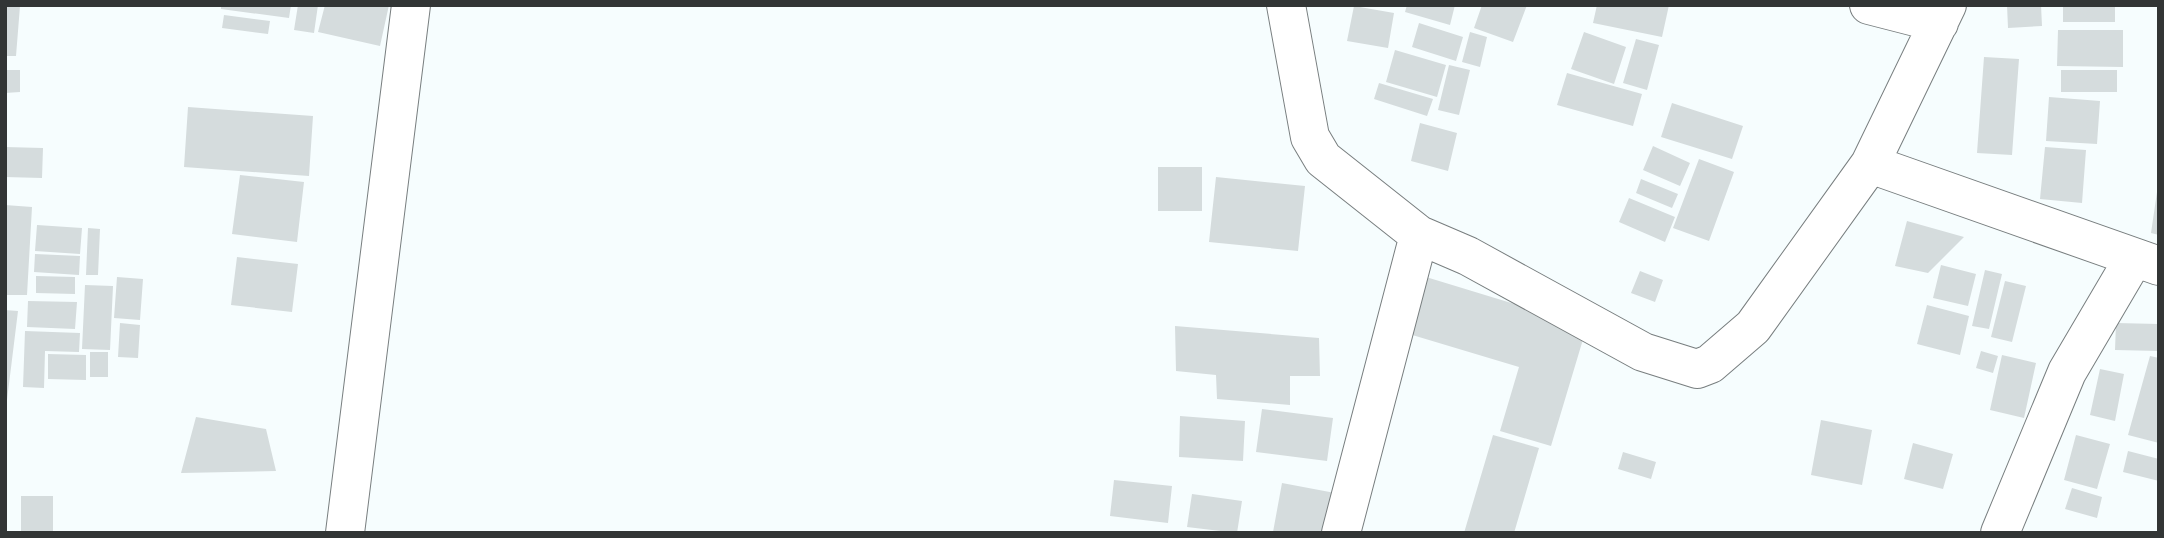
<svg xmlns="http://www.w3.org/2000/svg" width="2164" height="538" font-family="'Open Sans',sans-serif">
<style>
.building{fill:#d5dcdd}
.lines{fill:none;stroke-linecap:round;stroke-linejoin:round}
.minor-casing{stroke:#787e7f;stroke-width:40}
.minor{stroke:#fff;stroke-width:38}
</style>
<rect width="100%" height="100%" fill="#f6fdfe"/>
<!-- building -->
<path class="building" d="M 5,5 L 20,6 L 16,56 L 5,56 Z
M 221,5 L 291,5 L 289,18 L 221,9 Z
M 298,5 L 318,5 L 314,33 L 294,30 Z
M 325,5 L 389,5 L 380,46 L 318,32 Z
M 1407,5 L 1455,5 L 1450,25 L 1405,12 Z
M 1482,5 L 1527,5 L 1513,42 L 1474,28 Z
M 1597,5 L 1669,5 L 1662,37 L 1593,23 Z
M 2007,5 L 2041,5 L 2042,26 L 2008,28 Z
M 2063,5 L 2115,5 L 2115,22 L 2063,22 Z
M 1354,6 L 1394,13 L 1388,48 L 1347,41 Z
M 224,15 L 270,21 L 268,34 L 222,28 Z
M 1419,23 L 1463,37 L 1456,61 L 1412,47 Z
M 2058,30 L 2123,30 L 2123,67 L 2057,66 Z
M 1470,32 L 1487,37 L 1480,67 L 1462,62 Z
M 1584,32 L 1626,47 L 1614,84 L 1571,69 Z
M 1636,39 L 1659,45 L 1647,90 L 1623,83 Z
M 1395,50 L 1446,65 L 1437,97 L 1386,82 Z
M 1984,57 L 2019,59 L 2012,155 L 1977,153 Z
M 1449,65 L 1470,70 L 1459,115 L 1438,110 Z
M 5,70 L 20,70 L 20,92 L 5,93 Z
M 2061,70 L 2117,70 L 2117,92 L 2061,92 Z
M 1567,73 L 1642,94 L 1633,126 L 1557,105 Z
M 1379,83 L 1433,99 L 1427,116 L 1374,99 Z
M 2049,97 L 2100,101 L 2097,144 L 2046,141 Z
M 1672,103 L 1743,126 L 1732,159 L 1661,137 Z
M 188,107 L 313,116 L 309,176 L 184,167 Z
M 1420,123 L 1457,133 L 1448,171 L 1411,161 Z
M 1653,146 L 1690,163 L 1680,186 L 1643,170 Z
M 5,147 L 43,148 L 42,178 L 5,177 Z
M 2045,147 L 2086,150 L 2082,203 L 2040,199 Z
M 1699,159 L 1734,172 L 1709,241 L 1673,228 Z
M 1158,167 L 1202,167 L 1202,211 L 1158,211 Z
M 240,175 L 304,182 L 297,242 L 232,234 Z
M 1216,177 L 1305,186 L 1298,251 L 1209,242 Z
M 1641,179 L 1678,194 L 1672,208 L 1636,193 Z
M 2157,192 L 2159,193 L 2159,235 L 2151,233 Z
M 1629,198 L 1675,217 L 1665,242 L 1619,222 Z
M 5,205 L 32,207 L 27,295 L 5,295 Z
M 1907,221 L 1964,237 L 1928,273 L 1895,266 Z
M 37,225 L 82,228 L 80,254 L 35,251 Z
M 88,228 L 100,229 L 98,275 L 86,275 Z
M 35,254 L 80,256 L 79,275 L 34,272 Z
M 237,257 L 298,264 L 292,312 L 231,305 Z
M 1941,265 L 1976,274 L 1968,306 L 1933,298 Z
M 1985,270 L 2002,274 L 1989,329 L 1972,326 Z
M 1640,271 L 1663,280 L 1655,302 L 1631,293 Z
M 36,276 L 75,277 L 75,294 L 36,293 Z
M 117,277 L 143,279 L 140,320 L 114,318 Z
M 1426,277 L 1587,326 L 1551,446 L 1500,431 L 1519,367 L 1409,334 Z
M 2005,281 L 2026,286 L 2012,342 L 1991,337 Z
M 85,285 L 113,286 L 110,350 L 82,349 Z
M 28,301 L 77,302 L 75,329 L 27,327 Z
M 1927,305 L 1969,316 L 1960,355 L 1917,344 Z
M 5,310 L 18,311 L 7,400 L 5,400 Z
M 120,323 L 140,325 L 138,358 L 118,357 Z
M 2116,323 L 2159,324 L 2159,351 L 2115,350 Z
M 1175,326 L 1319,338 L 1320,376 L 1290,376 L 1290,405 L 1217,399 L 1216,375 L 1176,371 Z
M 25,331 L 80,333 L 79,352 L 45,351 L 44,388 L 23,387 Z
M 1981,351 L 1998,356 L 1993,373 L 1976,368 Z
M 90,352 L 108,352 L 108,377 L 90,377 Z
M 48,354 L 86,355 L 86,380 L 48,379 Z
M 2002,355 L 2036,363 L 2024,418 L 1990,410 Z
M 2150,356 L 2159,358 L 2159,443 L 2128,435 Z
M 2100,369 L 2124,374 L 2115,421 L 2090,415 Z
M 1262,409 L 1333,418 L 1327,461 L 1256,452 Z
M 1180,416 L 1245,421 L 1243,461 L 1179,457 Z
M 196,417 L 266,429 L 276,471 L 181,473 Z
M 1821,420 L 1872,430 L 1862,485 L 1811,475 Z
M 1493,435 L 1539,448 L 1514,533 L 1464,533 Z
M 2076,435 L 2110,444 L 2097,489 L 2064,480 Z
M 1913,443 L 1953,454 L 1943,489 L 1904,479 Z
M 2128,451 L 2159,459 L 2159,481 L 2123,472 Z
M 1623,452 L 1656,462 L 1651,479 L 1618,469 Z
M 1114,480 L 1172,486 L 1168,523 L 1110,516 Z
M 1282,483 L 1335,493 L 1328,533 L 1273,532 Z
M 2072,488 L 2102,497 L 2097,518 L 2065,509 Z
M 1192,494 L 1242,501 L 1237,533 L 1187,527 Z
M 21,496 L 53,496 L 53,533 L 21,533 Z"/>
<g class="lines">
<!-- minor casing -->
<g class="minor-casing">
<path id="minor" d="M 1286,5 L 1310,137 L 1323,159 L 1419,235 L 1468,256 L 1643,352 L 1697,369 L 1710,364 L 1753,327 L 1870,164 L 1947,5
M 1869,5 L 1939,23
M 1870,164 L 2159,266
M 345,533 L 411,5
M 1341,533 L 1419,235
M 2000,533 L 2067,372 L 2134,258"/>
</g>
<!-- minor -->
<use href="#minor" class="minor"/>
</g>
<!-- border -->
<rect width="2164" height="538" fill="none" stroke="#323535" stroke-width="14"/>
</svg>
